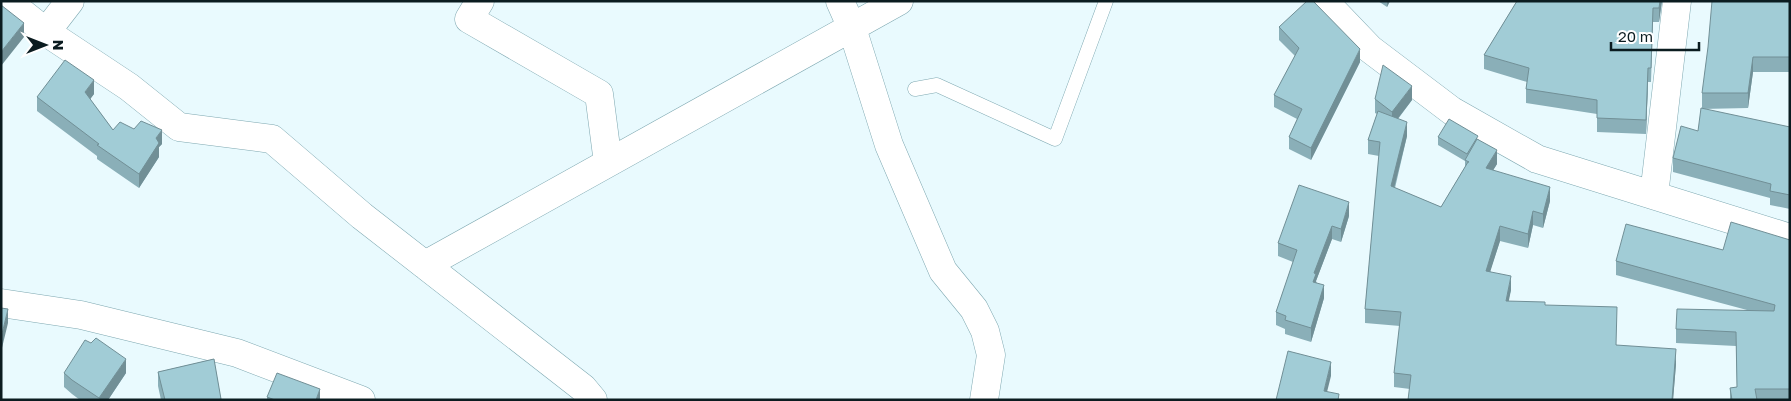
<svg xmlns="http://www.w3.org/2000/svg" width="1791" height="401" font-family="'Golos Text',sans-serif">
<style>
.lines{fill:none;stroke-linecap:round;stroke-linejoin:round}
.service-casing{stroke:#7ea8b1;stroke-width:15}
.minor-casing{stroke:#7ea8b1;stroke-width:29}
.service{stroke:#fff;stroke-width:14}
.minor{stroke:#fff;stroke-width:28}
.wall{fill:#8aafb8}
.shaded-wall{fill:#718f96}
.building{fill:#a1ccd6;stroke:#718f96}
</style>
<rect width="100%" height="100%" fill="#e9fafe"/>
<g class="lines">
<!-- service casing -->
<g class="service-casing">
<path id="service" d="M 915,89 L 937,85 L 1055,139 L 1106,1"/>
</g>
<!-- minor casing -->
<g class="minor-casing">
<path id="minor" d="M 7,1 L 46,32 L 129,87 L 179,127 L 272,139 L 362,216 L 583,388 L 593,400
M 480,1 L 469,19 L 599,94 L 608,163
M 840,1 L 852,28 L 889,145 L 943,271 L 974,309 L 985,331 L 991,355 L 984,400
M 1324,1 L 1370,49 L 1452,111 L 1537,159 L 1790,238
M 46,32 L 70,1
M 1654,195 L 1677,1
M 425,265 L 899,1
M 1,303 L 81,315 L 237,353 L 361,400"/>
</g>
<!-- service -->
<use href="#service" class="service"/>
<!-- minor -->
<use href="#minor" class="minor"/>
</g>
<!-- wall -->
<path class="wall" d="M 1378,1 L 1390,1 L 1387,7 Z
M 1517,1 L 1662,1 L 1659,22 L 1653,22 L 1651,82 L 1648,82 L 1646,134 L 1597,132 L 1597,114 L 1526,103 L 1526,89 L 1527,82 L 1484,69 L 1484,55 Z
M 1790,1 L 1790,72 L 1753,72 L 1748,108 L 1702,109 L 1702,93 Z
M 1279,27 L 1360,62 L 1311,160 L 1289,149 L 1289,137 L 1297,119 L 1274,107 L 1274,95 L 1295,56 L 1279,40 Z
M 94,94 L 90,99 L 113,130 L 162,144 L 159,147 L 159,157 L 139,188 L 97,159 L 97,156 L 37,111 L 37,97 Z
M 1375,99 L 1412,100 L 1398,119 L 1407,136 L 1395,188 L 1441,207 L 1465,167 L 1465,161 L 1438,145 L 1438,137 L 1478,139 L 1497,164 L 1493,170 L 1550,201 L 1543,228 L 1533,225 L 1528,248 L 1500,241 L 1490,271 L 1511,290 L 1508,301 L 1545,305 L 1617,345 L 1676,364 L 1673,400 L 1408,400 L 1410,389 L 1394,387 L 1394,373 L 1400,326 L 1365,323 L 1365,309 L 1379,156 L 1368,154 L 1368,140 L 1377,114 L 1375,113 Z
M 1790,127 L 1790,209 L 1770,205 L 1770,198 L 1673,172 L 1673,158 L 1698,131 Z
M 1349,216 L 1341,242 L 1332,239 L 1316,281 L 1324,298 L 1311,342 L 1285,334 L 1285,329 L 1276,325 L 1276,312 L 1293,262 L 1278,256 L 1278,243 Z
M 1790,240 L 1790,400 L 1730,400 L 1730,388 L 1737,387 L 1736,346 L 1676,343 L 1676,329 L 1747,310 L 1616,275 L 1616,261 L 1723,250 Z
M 214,359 L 221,400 L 161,400 L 158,386 L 158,372 Z
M 64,373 L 126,373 L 108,400 L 80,400 L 72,394 L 64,387 Z
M 267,397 L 320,400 L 267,400 Z"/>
<!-- shaded-wall -->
<path class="shaded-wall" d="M 1387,1 L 1390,1 L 1387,7 Z
M 1660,1 L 1662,1 L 1659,22 L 1659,8 Z
M 24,23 L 24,37 L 1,66 L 1,52 Z
M 1360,49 L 1360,62 L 1311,160 L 1311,148 Z
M 1753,57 L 1753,72 L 1748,108 L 1748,93 Z
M 1648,68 L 1648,82 L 1646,134 L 1646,120 Z
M 94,80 L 94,94 L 85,106 L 85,92 Z
M 1412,86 L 1412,100 L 1392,126 L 1392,112 Z
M 1407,122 L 1407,136 L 1391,200 L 1391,186 Z
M 162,130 L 162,144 L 159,147 L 159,157 L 139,188 L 139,174 L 156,138 Z
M 1497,150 L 1497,164 L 1486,182 L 1486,168 Z
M 1550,187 L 1550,201 L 1543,228 L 1543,214 Z
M 1349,202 L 1349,216 L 1341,242 L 1341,229 Z
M 1533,211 L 1533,225 L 1528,248 L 1528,234 Z
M 1332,226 L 1332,239 L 1316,281 L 1316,287 L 1313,282 L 1314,273 Z
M 1500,226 L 1500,241 L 1486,285 L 1486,271 Z
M 1511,276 L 1511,290 L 1506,315 L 1506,301 Z
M 1324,285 L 1324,298 L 1311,342 L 1311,328 Z
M 8,309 L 8,323 L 1,352 L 1,338 Z
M 1676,349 L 1676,364 L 1673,400 L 1672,400 Z
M 126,359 L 126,373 L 108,400 L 99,400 L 99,398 Z
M 1331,362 L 1331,376 L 1325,400 L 1324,391 Z
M 320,389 L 320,400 L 316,400 Z"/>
<!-- building -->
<path class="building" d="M 1307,1 L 1313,1 L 1360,49 L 1311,148 L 1289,137 L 1302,109 L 1274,95 L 1299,48 L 1279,27 Z
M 1517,1 L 1660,1 L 1659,8 L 1653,8 L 1651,68 L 1648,68 L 1646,120 L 1597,118 L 1597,100 L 1526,89 L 1529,68 L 1484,55 Z
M 1712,1 L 1790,1 L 1790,57 L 1753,57 L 1748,93 L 1702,93 L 1708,47 Z
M 1,5 L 24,23 L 1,52 Z
M 65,60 L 94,80 L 85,92 L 113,130 L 120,122 L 134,129 L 141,121 L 162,130 L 156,138 L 159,143 L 139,174 L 97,145 L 99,144 L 37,97 Z
M 1383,65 L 1412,86 L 1392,112 L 1375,99 Z
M 1701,108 L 1790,127 L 1790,195 L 1770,191 L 1771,184 L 1673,158 L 1681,126 L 1698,131 Z
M 1378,111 L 1407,122 L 1391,186 L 1441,207 L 1468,162 L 1469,162 L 1465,160 L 1477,139 L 1497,150 L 1486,168 L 1550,187 L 1543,214 L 1533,211 L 1528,234 L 1500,226 L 1486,271 L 1511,276 L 1506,301 L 1545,302 L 1545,305 L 1617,307 L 1616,345 L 1676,349 L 1672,400 L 1408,400 L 1411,375 L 1394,373 L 1401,312 L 1365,309 L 1380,142 L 1368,140 Z
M 1449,119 L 1478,136 L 1467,154 L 1438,137 Z
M 1299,185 L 1349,202 L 1341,229 L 1332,226 L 1314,273 L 1316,274 L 1313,282 L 1324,285 L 1311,328 L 1285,320 L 1286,316 L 1276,312 L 1297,250 L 1278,243 Z
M 1731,222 L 1790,240 L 1790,389 L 1755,389 L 1757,400 L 1732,400 L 1730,388 L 1737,387 L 1736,332 L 1676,329 L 1677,309 L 1774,311 L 1775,305 L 1616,261 L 1626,224 L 1723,250 Z
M 1,308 L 8,309 L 1,338 Z
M 96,338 L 126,359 L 99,398 L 72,380 L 64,373 L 85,340 L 91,343 Z
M 1288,351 L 1331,362 L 1324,391 L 1339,394 L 1338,400 L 1276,400 Z
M 214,359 L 221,399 L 217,400 L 165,400 L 158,372 Z
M 277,373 L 320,389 L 316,400 L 275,400 L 267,397 Z"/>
<!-- border -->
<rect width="1791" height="401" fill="none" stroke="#0b1c20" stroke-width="5"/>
<!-- north arrow -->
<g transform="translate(45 45) rotate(90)" stroke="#ffffff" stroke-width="4" paint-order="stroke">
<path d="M0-4L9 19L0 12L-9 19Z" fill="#0b1c20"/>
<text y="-8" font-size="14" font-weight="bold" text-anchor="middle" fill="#0b1c20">N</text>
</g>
<!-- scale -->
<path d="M1611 42v8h88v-8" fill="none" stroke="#0b1c20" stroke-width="2.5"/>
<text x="1618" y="42" font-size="15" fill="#0b1c20" stroke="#ffffff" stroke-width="4" paint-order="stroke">20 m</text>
</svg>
